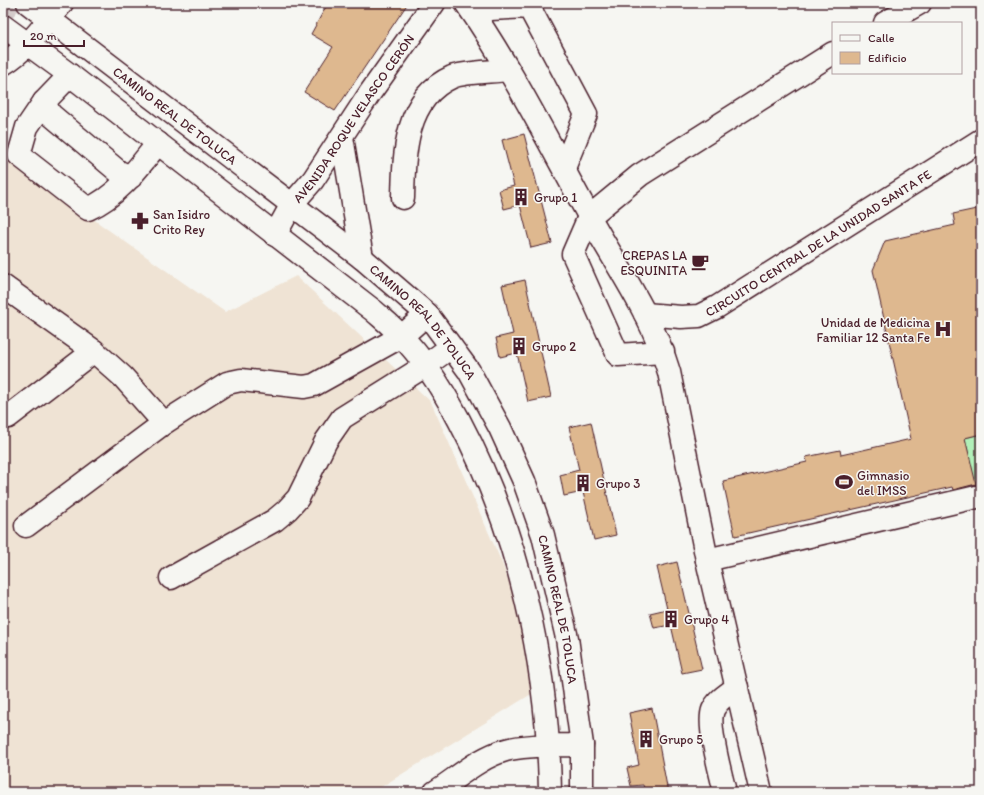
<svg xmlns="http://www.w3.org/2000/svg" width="984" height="795" font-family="Itim,sans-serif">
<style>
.built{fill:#efe3d4}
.green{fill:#b1f0b8;stroke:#7e8872}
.building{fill:#deb88f;stroke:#4a1f2b}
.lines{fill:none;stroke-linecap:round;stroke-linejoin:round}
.major-tunnel{stroke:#d4cbca;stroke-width:22;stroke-dasharray:22 11;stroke-linecap:butt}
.minor-casing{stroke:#4a1f2b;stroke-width:25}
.major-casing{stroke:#4a1f2b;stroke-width:25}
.minor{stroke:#f6f6f2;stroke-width:22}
.major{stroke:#f6f6f2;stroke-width:22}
.labels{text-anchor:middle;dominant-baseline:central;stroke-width:3;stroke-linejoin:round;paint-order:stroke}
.street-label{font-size:13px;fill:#4a1f2b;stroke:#f6f6f2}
.poi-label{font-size:13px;fill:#4a1f2b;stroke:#f6f6f2;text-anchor:start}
</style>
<rect width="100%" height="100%" fill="#f6f6f2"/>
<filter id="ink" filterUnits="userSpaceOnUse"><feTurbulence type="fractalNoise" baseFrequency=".025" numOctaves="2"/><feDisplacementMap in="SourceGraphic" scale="8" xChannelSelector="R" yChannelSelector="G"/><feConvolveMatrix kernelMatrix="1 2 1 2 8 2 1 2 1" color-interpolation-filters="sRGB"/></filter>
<g filter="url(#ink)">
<!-- built -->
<path class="built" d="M 3,150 L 100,224 L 225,312 L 296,276 L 431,402 L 502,563 L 546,685 L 373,792 L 3,792 Z"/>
<!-- green -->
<path class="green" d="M 981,434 L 981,491 L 977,492 L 965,438 Z"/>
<!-- building -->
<path class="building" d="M 328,3 L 408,3 L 335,111 L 304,92 L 333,47 L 311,34 Z
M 524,134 L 552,243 L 531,248 L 520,205 L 504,209 L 499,190 L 514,186 L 502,140 Z
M 981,208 L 981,434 L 965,438 L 976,484 L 953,490 L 952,487 L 735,536 L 723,481 L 807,462 L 806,457 L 840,450 L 841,455 L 911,439 L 873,270 L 885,241 L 955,225 L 953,214 Z
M 525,280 L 551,397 L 528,402 L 517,353 L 500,357 L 496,338 L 513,334 L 502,285 Z
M 591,422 L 616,535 L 594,540 L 583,492 L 564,496 L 560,475 L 579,470 L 569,427 Z
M 677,562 L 702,669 L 682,673 L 671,625 L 654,628 L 650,613 L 667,609 L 657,567 Z
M 652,708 L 668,792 L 645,792 L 643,785 L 631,786 L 627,768 L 639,765 L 629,713 Z"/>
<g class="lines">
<!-- major-tunnel -->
<path class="major-tunnel" d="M 3,11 L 10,3"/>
<!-- minor casing -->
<g class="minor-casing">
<g id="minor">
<path d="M 466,3 C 512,69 550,145 589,216 C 617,267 652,315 669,372 L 707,560 L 761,792"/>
<path d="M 471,10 L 529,7 L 586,114 L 564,168"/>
<path d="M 885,23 L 920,3"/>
<path d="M 3,64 C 28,49 44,25 62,3"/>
<path d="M 70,75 L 44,102 L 27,127 L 19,155 L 88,209 C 118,196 138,168 158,143"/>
<path d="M 44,102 L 50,114 L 119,172 L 131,177"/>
<path d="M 403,198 C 404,153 405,98 452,77 C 464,72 493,72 507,70"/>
<path id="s1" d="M 275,235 L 292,204 L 313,180 L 370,93 L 434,3"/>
<path d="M 3,286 L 94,351 L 123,377 L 164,423"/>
<path id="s2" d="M 645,314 L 681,317 L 699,316 L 717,307 L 981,140"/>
<path d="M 663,352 L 618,355 L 573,254 L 589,217 L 640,175 L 833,53"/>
<path d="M 3,414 L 8,417 L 94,351"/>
<path d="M 26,526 L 164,423 L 227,383 L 241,380 L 304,387 L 314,385 L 402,336 L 427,314"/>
<path d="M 707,560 L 981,496"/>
<path d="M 171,578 L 275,520 L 287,510 L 298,498 L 326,441 L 342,418 L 425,366 L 451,347"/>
<path d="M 435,792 C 457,778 480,757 506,750 C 530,744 557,746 582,745"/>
<path d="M 725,792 C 721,775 707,725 713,710 C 717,700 728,694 737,687"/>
</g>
</g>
<!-- major casing -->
<g class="major-casing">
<g id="major">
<path id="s3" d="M 28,3 L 362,258 L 427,314 L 469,371 L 500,428 L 524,481 L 543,535 L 567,638 L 582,745 L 582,792"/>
<path d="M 3,26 L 70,75 L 374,311 C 383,319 393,327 401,336 C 424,359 444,392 459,420 C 519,533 548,664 550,792"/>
<path d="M 342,137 L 362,258"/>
</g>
</g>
<!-- minor -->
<use href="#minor" class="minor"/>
<!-- major -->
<use href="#major" class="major"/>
</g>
</g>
<!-- icons -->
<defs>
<g id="building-bare" transform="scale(1.38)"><path d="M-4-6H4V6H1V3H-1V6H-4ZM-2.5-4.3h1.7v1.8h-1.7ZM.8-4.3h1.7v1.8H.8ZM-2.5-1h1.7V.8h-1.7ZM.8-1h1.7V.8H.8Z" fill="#4a1f2b" stroke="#f6f6f2" stroke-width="2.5" paint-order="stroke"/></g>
<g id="pharmacy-bare" transform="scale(1.38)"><path d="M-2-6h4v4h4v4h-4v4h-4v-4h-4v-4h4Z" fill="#4a1f2b" stroke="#f6f6f2" stroke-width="2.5" paint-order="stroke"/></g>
<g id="cafe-bare" transform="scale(1.38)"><path d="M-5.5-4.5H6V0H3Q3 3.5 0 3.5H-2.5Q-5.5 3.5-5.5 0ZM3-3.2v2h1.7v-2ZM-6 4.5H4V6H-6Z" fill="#4a1f2b" stroke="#f6f6f2" stroke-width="2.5" paint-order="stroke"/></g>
<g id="hospital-bare" transform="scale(1.38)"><path d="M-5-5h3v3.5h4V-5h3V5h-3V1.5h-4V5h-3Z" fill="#4a1f2b" stroke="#f6f6f2" stroke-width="2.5" paint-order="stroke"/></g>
<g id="stadium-bare" transform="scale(1.38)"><path d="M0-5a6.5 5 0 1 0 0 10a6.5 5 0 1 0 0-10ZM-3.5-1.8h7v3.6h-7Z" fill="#4a1f2b" stroke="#f6f6f2" stroke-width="2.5" paint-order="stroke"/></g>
</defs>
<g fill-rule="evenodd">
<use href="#building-bare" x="521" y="197"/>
<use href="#pharmacy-bare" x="140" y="221"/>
<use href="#cafe-bare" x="700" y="262"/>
<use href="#hospital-bare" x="943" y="329"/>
<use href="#building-bare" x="519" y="346"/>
<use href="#stadium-bare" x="844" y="482"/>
<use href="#building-bare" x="583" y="483"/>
<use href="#building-bare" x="671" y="619"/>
<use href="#building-bare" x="646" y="739"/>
</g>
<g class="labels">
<!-- street labels -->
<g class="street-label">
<text stroke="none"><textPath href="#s3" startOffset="185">CAMINO REAL DE TOLUCA</textPath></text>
<text stroke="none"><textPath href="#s1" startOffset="141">AVENIDA ROQUE VELASCO CERÓN</textPath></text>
<text stroke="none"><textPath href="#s2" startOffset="194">CIRCUITO CENTRAL DE LA UNIDAD SANTA FE</textPath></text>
<text stroke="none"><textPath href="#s3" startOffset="509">CAMINO REAL DE TOLUCA</textPath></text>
<text stroke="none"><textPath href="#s3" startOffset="833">CAMINO REAL DE TOLUCA</textPath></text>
</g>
<!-- poi labels -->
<g class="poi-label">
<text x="534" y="197">Grupo 1</text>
<text x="153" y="214">San Isidro<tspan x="153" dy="15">Crito Rey</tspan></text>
<text x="687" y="255" text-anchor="end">CREPAS LA<tspan x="687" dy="15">ESQUINITA</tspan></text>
<text x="930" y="322" text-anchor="end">Unidad de Medicina<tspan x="930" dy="15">Familiar 12 Santa Fe</tspan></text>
<text x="532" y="346">Grupo 2</text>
<text x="857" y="475">Gimnasio<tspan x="857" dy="15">del IMSS</tspan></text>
<text x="596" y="483">Grupo 3</text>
<text x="684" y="619">Grupo 4</text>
<text x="659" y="739">Grupo 5</text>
</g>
</g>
<!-- margin -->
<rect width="984" height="795" fill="none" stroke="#f6f6f2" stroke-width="16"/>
<rect x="8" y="8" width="968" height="779" fill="none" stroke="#4a1f2b" stroke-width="1.5" filter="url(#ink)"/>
<!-- legend -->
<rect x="832" y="22" width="130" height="52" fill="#f6f6f2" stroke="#b1a0a2"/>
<rect x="840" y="35" width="20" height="6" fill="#f6f6f2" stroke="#b1a0a2"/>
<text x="868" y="42" font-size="12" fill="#4a1f2b">Calle</text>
<rect x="840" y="52" width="20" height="12" fill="#deb88f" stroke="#b1a0a2"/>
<text x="868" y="62" font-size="12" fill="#4a1f2b">Edificio</text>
<!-- scale -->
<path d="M24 40v6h60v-6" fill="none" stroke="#4a1f2b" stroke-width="2"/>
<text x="30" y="40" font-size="12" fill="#4a1f2b" stroke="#f6f6f2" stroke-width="3" paint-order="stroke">20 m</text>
</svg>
